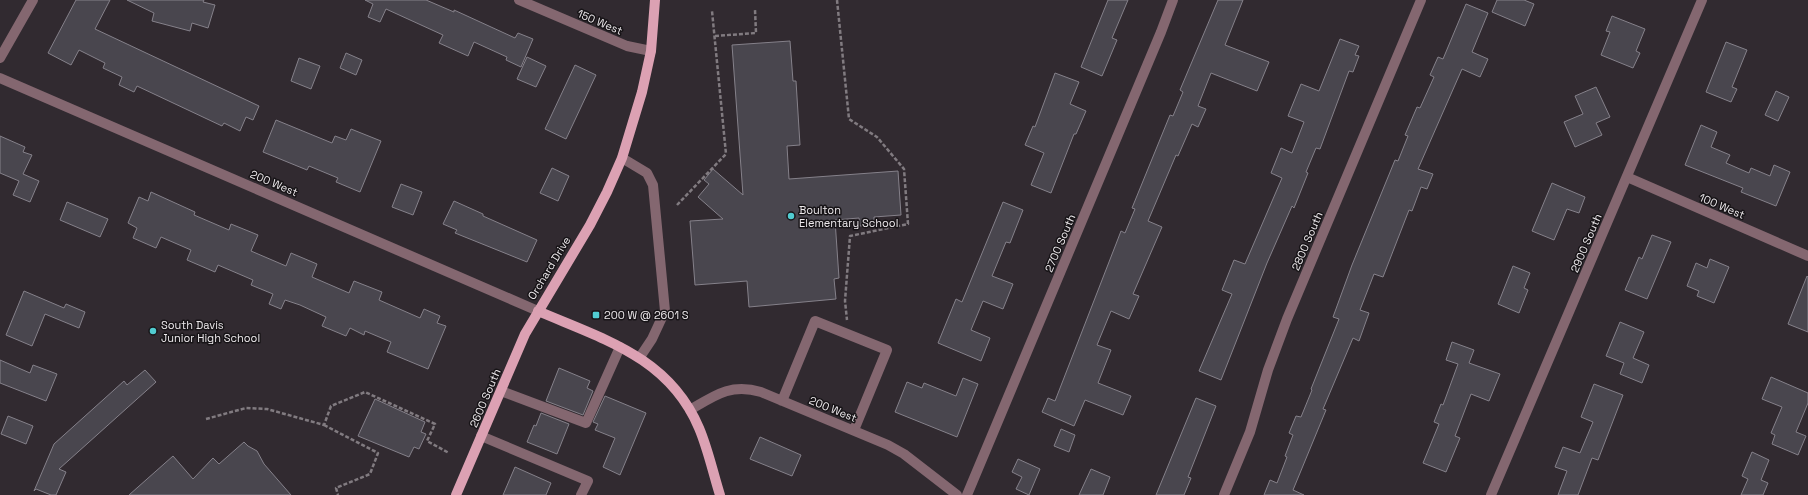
<svg xmlns="http://www.w3.org/2000/svg" width="1808" height="495" font-family="'Space Grotesk',sans-serif">
<style>
.building{fill:#49464e;stroke:#85818a}
.lines{fill:none;stroke-linecap:round;stroke-linejoin:round}
.path{stroke:#817b80;stroke-width:2.5;stroke-dasharray:4 2;stroke-linecap:butt}
.minor{stroke:#846770;stroke-width:10}
.major{stroke:#dca1b3;stroke-width:10}
.poi-dot{fill:#51ccd1;stroke:#171417;stroke-width:1.5}
.labels{text-anchor:middle;dominant-baseline:central;stroke-width:3;stroke-linejoin:round;paint-order:stroke}
.street-label{font-size:11px;fill:#ede9ec;stroke:#171417}
.poi-label{font-size:11px;fill:#ede9ec;stroke:#171417;text-anchor:start}
</style>
<rect width="100%" height="100%" fill="#312a30"/>
<!-- building -->
<path class="building" d="M 76,0 L 110,0 L 95,29 L 259,106 L 253,120 L 246,117 L 240,131 L 224,123 L 222,126 L 137,86 L 134,92 L 119,85 L 122,77 L 103,68 L 105,63 L 79,50 L 71,65 L 48,53 Z
M 127,0 L 204,0 L 203,2 L 215,5 L 208,28 L 192,23 L 190,31 L 152,21 L 154,13 Z
M 365,0 L 426,0 L 454,12 L 454,10 L 515,38 L 518,33 L 533,39 L 521,67 L 506,60 L 507,57 L 474,42 L 468,56 L 439,43 L 443,35 L 386,9 L 380,22 L 368,17 L 373,4 Z
M 1108,0 L 1128,0 L 1112,38 L 1117,40 L 1102,76 L 1081,67 Z
M 1218,0 L 1243,0 L 1225,45 L 1269,62 L 1257,91 L 1211,73 L 1198,106 L 1206,109 L 1198,127 L 1192,124 L 1178,156 L 1176,155 L 1148,221 L 1162,227 L 1133,294 L 1139,296 L 1129,319 L 1111,311 L 1097,345 L 1111,350 L 1098,383 L 1131,396 L 1123,415 L 1085,400 L 1074,426 L 1042,412 L 1048,398 L 1055,401 L 1116,244 L 1121,231 L 1125,233 L 1135,209 L 1132,208 L 1170,115 L 1173,116 L 1183,92 L 1180,90 Z
M 1497,0 L 1524,0 L 1534,4 L 1525,26 L 1492,12 Z
M 1466,4 L 1488,13 L 1472,52 L 1488,59 L 1480,77 L 1462,69 L 1418,169 L 1433,174 L 1427,189 L 1421,187 L 1412,211 L 1409,210 L 1383,277 L 1374,274 L 1360,310 L 1369,313 L 1359,341 L 1353,338 L 1323,409 L 1326,410 L 1293,490 L 1304,495 L 1264,495 L 1270,480 L 1277,483 L 1287,457 L 1285,456 L 1293,435 L 1289,433 L 1296,416 L 1301,417 L 1312,390 L 1311,389 L 1339,319 L 1333,317 L 1352,265 L 1395,160 L 1398,161 L 1408,136 L 1405,135 L 1417,107 L 1420,108 L 1434,77 L 1430,75 L 1438,57 L 1443,59 Z
M 1612,16 L 1645,29 L 1636,51 L 1640,53 L 1633,68 L 1601,55 L 1610,32 L 1606,31 Z
M 1340,39 L 1359,46 L 1355,55 L 1359,56 L 1353,72 L 1349,71 L 1320,149 L 1316,148 L 1306,172 L 1308,173 L 1294,208 L 1292,206 L 1267,263 L 1221,380 L 1199,371 L 1232,294 L 1222,290 L 1234,260 L 1245,264 L 1282,178 L 1271,173 L 1281,148 L 1292,153 L 1304,122 L 1288,116 L 1301,84 L 1319,91 Z
M 790,41 L 793,81 L 796,81 L 800,145 L 787,146 L 789,179 L 898,171 L 901,215 L 874,217 L 874,225 L 860,226 L 859,218 L 835,220 L 839,278 L 834,279 L 836,299 L 749,307 L 747,281 L 695,285 L 690,221 L 723,219 L 698,197 L 709,184 L 704,180 L 713,169 L 743,195 L 732,45 Z
M 1726,42 L 1747,50 L 1732,87 L 1737,89 L 1731,102 L 1706,92 Z
M 346,53 L 362,60 L 356,75 L 340,68 Z
M 527,57 L 546,66 L 536,87 L 517,79 Z
M 299,58 L 320,66 L 311,89 L 291,81 Z
M 575,65 L 596,75 L 566,139 L 545,129 Z
M 1055,73 L 1079,82 L 1070,104 L 1086,111 L 1076,134 L 1074,134 L 1051,193 L 1031,185 L 1044,153 L 1025,145 L 1033,126 L 1035,127 Z
M 1596,87 L 1610,117 L 1596,123 L 1602,135 L 1575,147 L 1564,122 L 1583,114 L 1575,96 Z
M 1776,91 L 1789,97 L 1778,121 L 1765,115 Z
M 276,120 L 332,143 L 335,136 L 346,140 L 351,129 L 381,141 L 360,192 L 336,182 L 338,178 L 309,166 L 307,170 L 263,152 Z
M 1701,125 L 1717,132 L 1711,147 L 1730,155 L 1726,163 L 1749,173 L 1751,168 L 1770,176 L 1774,165 L 1790,172 L 1776,206 L 1741,192 L 1743,188 L 1685,165 Z
M 0,136 L 25,147 L 23,152 L 32,155 L 23,174 L 39,181 L 30,202 L 13,195 L 19,181 L 0,173 Z
M 552,168 L 569,176 L 558,201 L 540,193 Z
M 1552,183 L 1585,197 L 1579,213 L 1567,209 L 1554,240 L 1532,231 Z
M 401,184 L 422,192 L 413,215 L 392,207 Z
M 151,192 L 195,212 L 194,215 L 229,230 L 231,224 L 258,235 L 251,251 L 286,266 L 291,253 L 317,264 L 312,277 L 349,293 L 354,281 L 382,292 L 379,300 L 420,318 L 424,309 L 440,316 L 437,323 L 446,326 L 428,369 L 387,352 L 391,342 L 365,331 L 364,335 L 350,328 L 346,336 L 322,326 L 326,317 L 300,305 L 285,300 L 281,309 L 269,304 L 273,294 L 251,285 L 253,280 L 218,265 L 215,272 L 187,260 L 191,250 L 161,237 L 156,248 L 133,238 L 137,228 L 128,223 L 139,197 L 148,201 Z
M 454,201 L 483,214 L 483,216 L 537,240 L 527,262 L 455,233 L 457,230 L 443,224 Z
M 67,202 L 108,219 L 100,237 L 60,220 Z
M 1003,202 L 1023,210 L 1010,243 L 1006,242 L 992,276 L 1013,284 L 1003,309 L 983,301 L 971,330 L 990,338 L 981,361 L 938,343 L 956,299 L 962,302 Z
M 1652,235 L 1671,242 L 1647,299 L 1625,290 L 1639,257 L 1642,259 Z
M 1710,259 L 1729,267 L 1714,303 L 1697,296 L 1699,291 L 1687,286 L 1696,263 L 1707,268 Z
M 1513,266 L 1530,273 L 1524,288 L 1528,290 L 1519,313 L 1498,304 Z
M 1807,276 L 1808,277 L 1808,332 L 1788,324 Z
M 24,291 L 64,308 L 66,304 L 85,312 L 79,328 L 45,314 L 32,346 L 6,335 Z
M 1620,322 L 1644,332 L 1633,358 L 1649,365 L 1642,383 L 1620,374 L 1624,363 L 1606,356 Z
M 1452,342 L 1474,350 L 1469,363 L 1500,374 L 1489,401 L 1471,394 L 1455,436 L 1460,438 L 1446,472 L 1423,463 L 1439,424 L 1434,422 L 1441,404 L 1443,405 L 1458,364 L 1446,360 Z
M 0,360 L 30,373 L 33,365 L 57,374 L 46,401 L 0,383 Z
M 559,368 L 590,381 L 587,388 L 593,391 L 583,415 L 546,401 Z
M 145,370 L 156,382 L 59,469 L 66,472 L 56,495 L 51,495 L 36,489 L 34,491 L 54,444 L 124,381 L 127,385 Z
M 1771,377 L 1808,393 L 1808,403 L 1796,432 L 1806,436 L 1798,455 L 1772,444 L 1775,435 L 1771,433 L 1782,407 L 1762,399 Z
M 963,378 L 978,384 L 957,437 L 895,412 L 907,382 L 922,388 L 924,383 L 956,396 Z
M 1594,384 L 1623,395 L 1598,460 L 1592,458 L 1578,495 L 1558,495 L 1567,471 L 1555,467 L 1563,447 L 1580,453 L 1593,422 L 1581,417 Z
M 605,396 L 646,413 L 620,475 L 603,467 L 615,438 L 595,430 L 598,424 L 593,422 Z
M 1196,398 L 1216,406 L 1188,477 L 1191,478 L 1184,495 L 1156,495 Z
M 375,399 L 425,422 L 421,432 L 426,434 L 419,449 L 414,447 L 409,457 L 358,436 Z
M 541,413 L 569,424 L 557,454 L 527,442 L 534,425 L 536,426 Z
M 8,416 L 33,426 L 26,444 L 1,434 Z
M 1061,429 L 1075,435 L 1069,452 L 1054,446 Z
M 760,437 L 801,455 L 792,476 L 750,459 Z
M 244,442 L 248,446 L 257,451 L 264,464 L 291,495 L 129,495 L 173,456 L 193,479 L 213,458 L 219,464 Z
M 1752,452 L 1769,460 L 1761,480 L 1768,483 L 1763,495 L 1741,495 L 1748,479 L 1742,476 Z
M 1018,459 L 1040,469 L 1029,495 L 1016,489 L 1022,477 L 1012,472 Z
M 515,467 L 551,483 L 546,495 L 503,495 Z
M 1091,469 L 1110,477 L 1103,495 L 1079,495 Z"/>
<g class="lines">
<!-- path -->
<path class="path" d="M 837,0 L 849,119 L 877,137 L 904,169 L 908,224 L 850,236 L 845,301 L 847,320
M 715,36 L 756,33 L 755,10
M 677,205 L 726,154 L 712,11
M 206,419 L 246,408 L 267,409 L 324,425 L 331,406 L 365,392 L 435,424 L 427,441 L 449,453
M 324,425 L 378,453 L 370,474 L 336,488 L 338,495"/>
<!-- minor -->
<path class="minor" d="M 519,0 L 627,46 L 651,51
M 0,58 L 33,0
M 0,78 L 538,311
M 622,158 L 647,173 L 653,185 L 665,311 L 652,339 L 640,357
M 1627,177 L 1808,256
M 501,391 L 586,423 L 620,347
M 782,401 L 815,321 L 887,350 L 854,430
M 690,410 C 715,395 731,383 761,392 L 888,445 L 904,454 L 957,495
M 481,436 L 588,481 L 581,495
M 967,495 L 1161,32 L 1173,0
M 1224,495 L 1250,432 L 1268,370 L 1287,319 L 1421,0
M 1491,495 L 1702,0"/>
<!-- major -->
<path class="major" d="M 538,311 C 603,339 669,357 699,428 C 708,449 713,473 720,495
M 456,495 L 525,334 L 590,225 L 607,192 L 622,158 L 642,92 L 651,51 L 655,0"/>
</g>
<!-- markers -->
<g class="poi-dot">
<circle cx="791" cy="216" r="4"/>
<rect x="592" y="311" width="8" height="8" rx="2"/>
<circle cx="153" cy="331" r="4"/>
</g>
<g class="labels">
<!-- street labels -->
<g class="street-label">
<text transform="translate(600 22) rotate(23)">150 West</text>
<text transform="translate(274 183) rotate(23)">200 West</text>
<text transform="translate(1722 206) rotate(23)">100 West</text>
<text transform="translate(1307 241) rotate(-67)">2800 South</text>
<text transform="translate(1060 243) rotate(-67)">2700 South</text>
<text transform="translate(1586 243) rotate(-67)">2900 South</text>
<text transform="translate(549 268) rotate(-59)">Orchard Drive</text>
<text transform="translate(485 398) rotate(-67)">2600 South</text>
<text transform="translate(833 409) rotate(22)">200 West</text>
</g>
<!-- poi labels -->
<g class="poi-label">
<text x="799" y="210">Boulton<tspan x="799" dy="13">Elementary School</tspan></text>
<text x="604" y="315">200 W @ 2601 S</text>
<text x="161" y="325">South Davis<tspan x="161" dy="13">Junior High School</tspan></text>
</g>
</g>
</svg>
